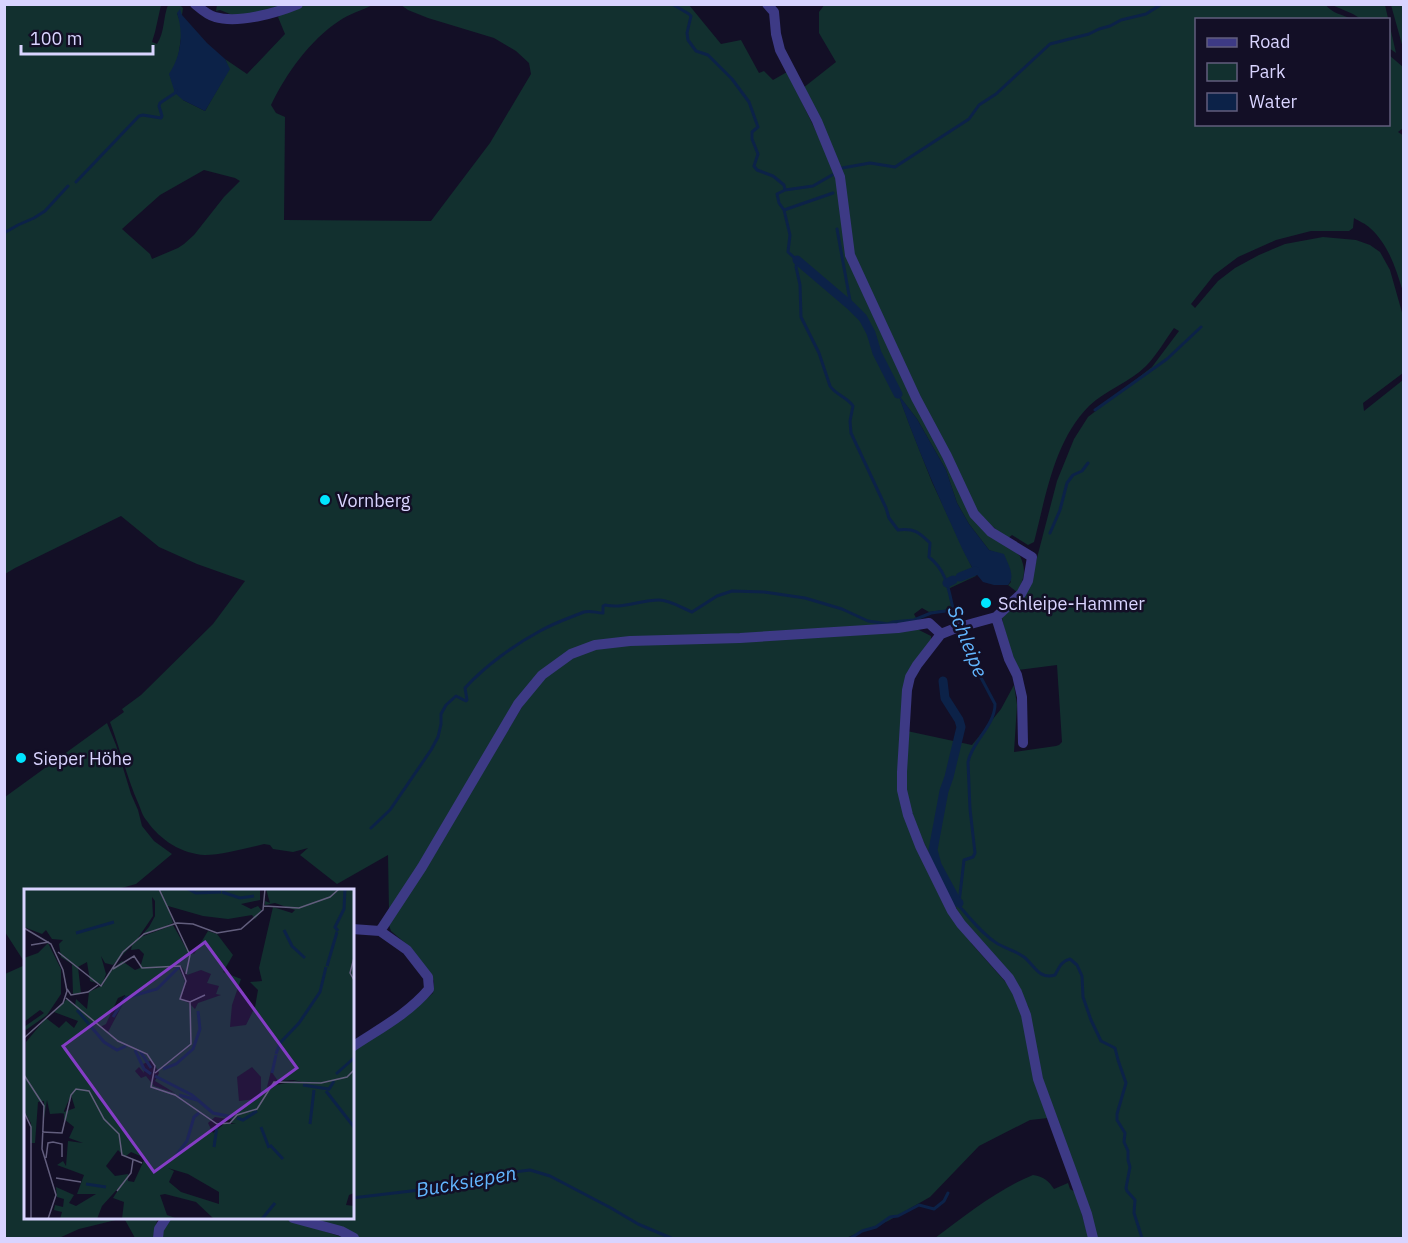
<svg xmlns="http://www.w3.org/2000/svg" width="1408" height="1243" font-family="'IBM Plex Sans',sans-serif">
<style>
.green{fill:#12302f;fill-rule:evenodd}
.water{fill:#0c2248}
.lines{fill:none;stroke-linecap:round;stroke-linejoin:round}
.stream{stroke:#0c2248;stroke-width:3}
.canal{stroke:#0c2248;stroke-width:9}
.minor{stroke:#3d3a85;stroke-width:10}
.poi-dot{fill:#00e5ff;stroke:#130f26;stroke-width:2}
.labels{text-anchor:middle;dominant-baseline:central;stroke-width:5;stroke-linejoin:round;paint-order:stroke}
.poi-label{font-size:18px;fill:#d9d4ff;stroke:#130f26;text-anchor:start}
.water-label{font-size:20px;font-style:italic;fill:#62b6ff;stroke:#130f26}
.inset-river{fill:none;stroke:#0c2248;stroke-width:3}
.inset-road{fill:none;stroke:#625e7d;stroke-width:1.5}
.view{fill:#843dc5;fill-opacity:0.15;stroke:#843dc5;stroke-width:3}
.inset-edge{fill:none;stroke:#d9d4ff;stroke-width:3}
</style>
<rect width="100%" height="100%" fill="#130f26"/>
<!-- green -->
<path class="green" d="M 825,4 L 1325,4 C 1331,13 1343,15 1352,19 L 1196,20 L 1196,124 L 1388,124 L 1389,55 L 1403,67 L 1403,128 L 1398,132 L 1404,136 L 1403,292 C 1396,269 1389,245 1370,228 C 1366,224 1359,221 1354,218 L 1353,228 L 1349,231 L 1311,231 L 1276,240 L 1238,257 L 1214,275 L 1191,304 L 1195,308 L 1218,281 L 1235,268 L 1259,255 L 1285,244 L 1323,237 L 1356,240 L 1370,245 L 1380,252 L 1390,270 L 1403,316 L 1403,373 L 1363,403 L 1364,411 L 1403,380 L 1403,1238 L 1095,1238 L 1041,1078 L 1028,1006 L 961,917 L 921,844 L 905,788 L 907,731 L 972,745 L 1001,709 L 1014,685 L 1017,705 L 1014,752 L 1056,746 L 1059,745 L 1062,742 L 1057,665 L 1018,670 L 1010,656 L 1002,618 L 1031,581 L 1057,481 L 1074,439 L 1088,417 L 1152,367 L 1179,331 L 1174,328 C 1165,340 1157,355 1146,366 C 1130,382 1106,390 1089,406 C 1054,441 1046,496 1034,542 L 1028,545 L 1012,535 L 1007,539 L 976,512 L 918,396 L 852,253 L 842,176 L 803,88 L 836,62 L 819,33 L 819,12 Z
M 5,5 L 161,5 L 155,32 L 152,42 L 157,44 C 165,32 163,17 168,5 L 180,5 L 183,8 L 182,15 L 177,13 L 181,24 L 181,38 L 179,52 L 176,64 L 183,100 L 205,111 L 229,69 L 225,59 L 247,74 L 285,34 L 278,17 L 289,10 L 302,5 L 373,5 C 362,10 349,14 339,21 C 310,40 286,74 271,105 L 276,113 L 285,117 L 284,220 L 431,221 L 490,143 L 531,74 L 529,63 L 516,51 L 494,38 L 428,18 L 408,10 L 401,5 L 689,5 L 721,44 L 741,40 L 759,73 L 764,71 L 773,80 L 787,72 L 839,178 L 848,257 L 972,515 L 1020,556 C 1027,571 1024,579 1017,592 L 1008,585 L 1011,582 L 997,553 L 989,550 L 969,524 L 957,503 L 946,470 L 917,419 L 899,396 L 910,426 L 932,482 L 976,576 L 948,589 L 952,609 L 929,612 L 922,608 L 914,614 L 916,618 L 914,623 L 917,629 L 931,636 L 931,641 L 907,673 L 899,790 L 972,944 L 1010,987 L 1020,1009 L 1048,1118 L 1030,1120 L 979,1146 L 930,1197 L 888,1221 L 846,1238 L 361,1238 L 342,1230 L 306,1218 L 352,1218 L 353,1050 L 423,1002 L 433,993 L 434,981 L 411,948 L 391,931 L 389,925 L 541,676 L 595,644 L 540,673 L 389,911 L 388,855 L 337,884 L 300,855 L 308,848 L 293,852 L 273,849 L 270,845 L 264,844 C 247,848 221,855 205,855 C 182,854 160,840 147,821 C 143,817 141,810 139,805 C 127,778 120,749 110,722 L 124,712 L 122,709 L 141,695 L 213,624 L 245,581 L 197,564 L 159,547 L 121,516 L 15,568 L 5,574 ZM 204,170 L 235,178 L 240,181 L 224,197 L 194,235 L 184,244 L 178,248 L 152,259 L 150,254 L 122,229 L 160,195 Z
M 217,5 L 291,5 L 240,18 L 220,10 L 216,11 Z
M 1332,5 L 1385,5 L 1396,53 L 1389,48 L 1388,20 L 1361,19 L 1353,14 Z
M 1391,5 L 1403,5 L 1403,50 L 1403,48 Z
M 107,723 L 116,745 L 131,794 L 138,810 L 142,826 L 154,841 L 172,854 L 136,884 L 114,890 L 26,890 L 25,963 L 5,932 L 5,797 Z
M 25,965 L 26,1218 L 124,1218 L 79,1229 L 59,1238 L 5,1238 L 5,974 Z
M 1033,1175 C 1044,1177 1048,1180 1054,1189 L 1068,1183 L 1070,1189 L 1075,1192 L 1089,1238 L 935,1238 C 965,1216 998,1189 1033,1175 Z
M 124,1218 L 160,1218 L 157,1221 L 153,1238 L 135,1238 Z
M 168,1218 L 283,1218 L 345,1238 L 159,1238 Z"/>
<!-- water -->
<path class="water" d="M 180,9 L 182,15 L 207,43 L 225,59 L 230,69 L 205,111 L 183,100 L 175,93 L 169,74 C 181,56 184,34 177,13 Z
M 898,394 L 917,419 L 946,470 L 957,503 L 969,524 L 989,550 L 1004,554 C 1008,564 1016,577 1008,585 L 994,585 L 983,582 C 970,568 960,544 952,526 C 932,483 914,439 898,394 Z"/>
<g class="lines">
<!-- stream -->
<path class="stream" d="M 672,4 L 689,14 L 691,16 L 687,33 L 688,40 L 696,51 L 708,55 L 732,79 L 749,102 L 758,127 L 752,132 L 752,139 L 758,154 L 754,166 L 757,170 L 773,176 L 784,185 L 785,190 L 777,194 L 779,203 L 784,210 L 790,235 L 788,252 L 797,260 L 796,267 L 800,285 L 801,317 L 819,353 L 830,386 C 836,395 847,397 853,406 L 850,421 L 851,433 L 886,508 L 889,518 L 898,530 C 914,528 919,532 930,543 L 929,557 C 951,574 949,600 957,624
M 842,168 L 870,163 L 895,167 L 969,119 L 979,105 L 996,94 L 1050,44 L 1089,34 L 1099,29 L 1110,26 L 1121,20 L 1146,14 L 1162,4
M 76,182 L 139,116 L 143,115 L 161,118 L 162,116 L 159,106 L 160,103 L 175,93 L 176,90
M 785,190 L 813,186 L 832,175
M 784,210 L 833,193
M 837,229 L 851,306
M 4,233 L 18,225 L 34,218 L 45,211 L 68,186
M 1095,410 L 1167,359 L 1201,327
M 1050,533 L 1060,510 L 1067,483 L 1073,475 L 1082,471 L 1088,463
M 961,630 L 969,655 L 995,704 C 995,726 972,741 968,762 L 970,809 L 975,853 L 973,857 L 964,860 L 959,903 L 960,907 C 972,920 983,935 998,944 C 1007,949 1016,951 1024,957 C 1034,965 1039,980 1055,975 C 1059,968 1061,961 1070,959 L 1077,965 L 1082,976 L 1083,997 L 1091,1020 L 1101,1041 L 1115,1048 L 1118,1060 L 1126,1083 L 1117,1114 L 1117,1120 L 1125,1133 L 1124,1142 L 1128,1151 L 1128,1160 L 1130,1167 L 1126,1188 L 1127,1191 L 1135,1200 L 1134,1213 L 1142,1238
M 371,828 L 390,810 L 431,750 L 438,737 L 441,724 L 441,714 L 446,705 L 456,696 L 466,701 L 467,700 L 465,688 C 485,666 514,645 540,631 C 554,623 569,618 584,612 C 591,610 596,613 603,613 L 603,606 L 605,605 C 624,609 640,600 659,600 C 670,600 682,608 692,612 L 717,596 L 732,591 L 764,592 L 805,598 L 842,609 L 868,621 L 888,624 L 893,622 L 914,620 L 931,613 L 953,610
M 352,1198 L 462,1185 L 489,1175 L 530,1170 L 550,1176 L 611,1208 L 638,1224 L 671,1238
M 851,1238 L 862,1231 L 876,1227 L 890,1217 L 898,1216 L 919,1205 L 934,1209 L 944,1201 L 948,1193"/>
<!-- canal -->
<path class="canal" d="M 797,260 L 851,306 L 863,318 L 871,333 L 877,353 L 898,394
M 960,577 L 975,571
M 947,583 L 953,580
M 943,681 L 945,698 L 959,720 L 961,727 L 949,777 L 944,791 L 933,850 L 937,865 L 956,900 L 959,903"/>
<!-- minor -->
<path class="minor" d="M 195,4 C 201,9 207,15 215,17 C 238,24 276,13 298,4
M 767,4 L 774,12 L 776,34 L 780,50 L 817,121 L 840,177 L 850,255 L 916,398 L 947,456 L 974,514 L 991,532 L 1032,557 L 1028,581 L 1021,594 L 996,617 L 956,628 L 941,634 L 917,665 L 910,677 L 907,690 L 902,772 L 902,790 L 908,815 L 920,846 L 952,911 L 961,924 L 1009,978 L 1017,992 L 1026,1015 L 1038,1079 L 1072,1172 L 1087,1214 L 1093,1238
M 996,617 L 1009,659 L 1017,675 L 1022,697 L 1023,743
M 352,929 L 380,931 L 407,950 L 428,977 L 429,989 C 408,1014 379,1029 352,1047
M 380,931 L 422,867 L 518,704 L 542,675 L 571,654 L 595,645 L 630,641 L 740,638 L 898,628 L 929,623 L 941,634
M 293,1218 L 341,1231 L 354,1238
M 158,1238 L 159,1229 L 166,1218"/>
</g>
<!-- markers -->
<g class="poi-dot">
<circle cx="325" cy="500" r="6"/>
<circle cx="986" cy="603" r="6"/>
<circle cx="21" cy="758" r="6"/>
</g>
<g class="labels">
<!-- poi labels -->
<g class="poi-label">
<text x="337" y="500">Vornberg</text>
<text x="998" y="603">Schleipe-Hammer</text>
<text x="33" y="758">Sieper Höhe</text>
</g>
<!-- water labels -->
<g class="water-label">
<text transform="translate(968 641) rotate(68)">Schleipe</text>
<text transform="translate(466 1181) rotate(-10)">Bucksiepen</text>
</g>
</g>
<!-- overview -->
<g transform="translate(24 889)">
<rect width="330" height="330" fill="#130f26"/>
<path d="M 0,0 L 236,0 L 236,11 L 217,15 L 227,20 L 234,17 L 238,22 L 231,30 L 228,26 L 204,30 L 179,27 L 144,17 L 149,34 L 117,47 L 125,38 L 131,27 L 131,12 L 128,8 L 129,27 L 114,49 L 149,36 L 163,61 L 170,65 L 184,42 L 193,45 L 209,66 L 199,83 L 217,90 L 208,116 L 206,138 L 222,136 L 231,118 L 234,101 L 226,93 L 238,92 L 235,79 L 249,18 L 268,24 L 271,21 L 251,14 L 241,16 L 241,12 L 246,14 L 242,0 L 330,0 L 330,304 L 325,306 L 322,316 L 330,317 L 330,313 L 330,330 L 190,330 L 172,313 L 141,305 L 136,306 L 143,326 L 154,330 L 98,330 L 100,313 L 89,309 L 98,295 L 78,317 L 73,330 L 36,330 L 38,323 L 30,321 L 31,316 L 39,318 L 40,310 L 33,308 L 32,298 L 50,306 L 45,314 L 52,317 L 72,305 L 53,305 L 60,286 L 33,276 L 39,272 L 42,277 L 44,252 L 59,254 L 45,249 L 50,238 L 40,230 L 40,223 L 51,219 L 47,206 L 40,222 L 40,224 L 26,225 L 23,211 L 20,229 L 20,212 L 14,213 L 11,254 L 6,254 L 7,234 L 0,222 L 2,153 L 22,129 L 35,139 L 42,132 L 50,139 L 54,132 L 30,123 L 43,110 L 51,117 L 52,110 L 63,120 L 65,103 L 79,96 L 84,84 L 98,72 L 111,81 L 116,79 L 120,65 L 115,60 L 107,61 L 108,56 L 89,76 L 81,74 L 77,67 L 82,85 L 78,96 L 66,92 L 63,73 L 54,78 L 57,104 L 49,105 L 48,75 L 37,68 L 35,55 L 39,51 L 28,50 L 22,41 L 18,45 L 0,38 ZM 154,77 L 157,77 L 163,86 L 177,81 L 187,85 L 183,94 L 195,97 L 192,105 L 197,106 L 174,114 L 171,120 L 166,115 L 166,119 L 165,114 L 156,110 L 161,92 ZM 101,106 L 102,109 L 84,143 L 76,138 L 82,135 L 94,109 ZM 128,171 L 135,184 L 131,192 L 151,204 L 130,197 L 122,187 L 117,189 L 111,182 L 115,178 L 120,184 L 119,175 ZM 228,178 L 237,188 L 237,202 L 233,210 L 215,212 L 213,188 ZM 247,182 L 254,192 L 270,191 L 286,195 L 271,192 L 243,198 ZM 191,228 L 209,231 L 207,234 L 212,235 L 200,235 L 189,244 L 184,234 ZM 94,261 L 101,268 L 107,263 L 121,269 L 110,293 L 104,292 L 104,285 L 91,287 L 82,277 ZM 144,279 L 164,285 L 195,303 L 195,315 L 157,303 L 145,293 L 150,282 ZM 24,54 L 37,80 L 37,105 L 23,126 L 2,141 L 0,138 L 20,124 L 16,121 L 0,133 L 0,69 L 14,64 Z" fill="#12302f" fill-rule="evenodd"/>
<path class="inset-river" d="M 164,0 L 172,4 L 197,3M 198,3 L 216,9 L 230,7M 260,41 L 268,57 L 281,69M 314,42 L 311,38 L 320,20 L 321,0M 52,44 L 90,33M 303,77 L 313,43M 53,121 L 80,153 L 93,161 L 102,157M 89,128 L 101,109 L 133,100 L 155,78M 111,161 L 120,180 L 127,185M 116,162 L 127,179M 252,165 L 256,154 L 275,134 L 296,103 L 302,78M 139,180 L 152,175 L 169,160 L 176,140 L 174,122M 248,184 L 252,166M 312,185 L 330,169M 131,187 L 168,206 L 189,224 L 209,228M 279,196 L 305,200 L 310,192M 302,202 L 330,238M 155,206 L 173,211M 213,229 L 219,231 L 233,222M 286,235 L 290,201M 237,238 L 245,259M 246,256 L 259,270M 190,258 L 193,237M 151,268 L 163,252 L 170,228 L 175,224M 62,295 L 82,298M 238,330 L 251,314"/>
<path class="inset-road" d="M 135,0 L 166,66 L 162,85M 240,17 L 275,19 L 306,8 L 315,0M 0,39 L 27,55 L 39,81 L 43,102 L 39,114 L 0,149M 7,56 L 25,53M 34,63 L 77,97 L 99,63 L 120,45 L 153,34 L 169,35 L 193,44 L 217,40 L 239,21 L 241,0M 330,69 L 326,84 L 330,91M 89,80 L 110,67 L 118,79 L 156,77 L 162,92 L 156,110 L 166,113 L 181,106M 43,100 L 47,106 L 64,103 L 74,96M 42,109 L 94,152 L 123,165 L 131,177 L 127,198 L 151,206 L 193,235 L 206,234 L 213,226 L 233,220 L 250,193 L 297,194 L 323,188 L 330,181M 131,184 L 167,155 L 166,113M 0,186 L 20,217 L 18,260 L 32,306 L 24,330M 0,223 L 7,238 L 7,330M 18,243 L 38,244 L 47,206 L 52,200 L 65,202 L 80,230 L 95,245 L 98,266 L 118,274M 22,269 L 24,254 L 29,253 L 38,255 L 38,268M 32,289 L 57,293M 93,302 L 107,284 L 109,271"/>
<path class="view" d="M 181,53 L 273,179 L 130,283 L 39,157 Z"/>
<rect width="330" height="330" class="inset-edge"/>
</g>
<!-- border -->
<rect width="1408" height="1243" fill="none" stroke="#d9d4ff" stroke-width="12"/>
<!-- legend -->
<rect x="1195" y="18" width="195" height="108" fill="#130f26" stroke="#625e7d" stroke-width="1.5"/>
<rect x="1207" y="38" width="30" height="9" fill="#3d3a85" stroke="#625e7d" stroke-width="1.5"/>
<text x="1249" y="48" font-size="18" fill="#d9d4ff">Road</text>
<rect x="1207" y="63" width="30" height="18" fill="#12302f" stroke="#625e7d" stroke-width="1.5"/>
<text x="1249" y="78" font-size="18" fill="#d9d4ff">Park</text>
<rect x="1207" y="93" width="30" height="18" fill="#0c2248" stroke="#625e7d" stroke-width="1.5"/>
<text x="1249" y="108" font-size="18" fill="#d9d4ff">Water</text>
<!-- scale -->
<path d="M21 45v9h132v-9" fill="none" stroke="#d9d4ff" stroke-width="3"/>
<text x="30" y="45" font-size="18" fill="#d9d4ff" stroke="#130f26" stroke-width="4.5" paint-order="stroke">100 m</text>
</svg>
